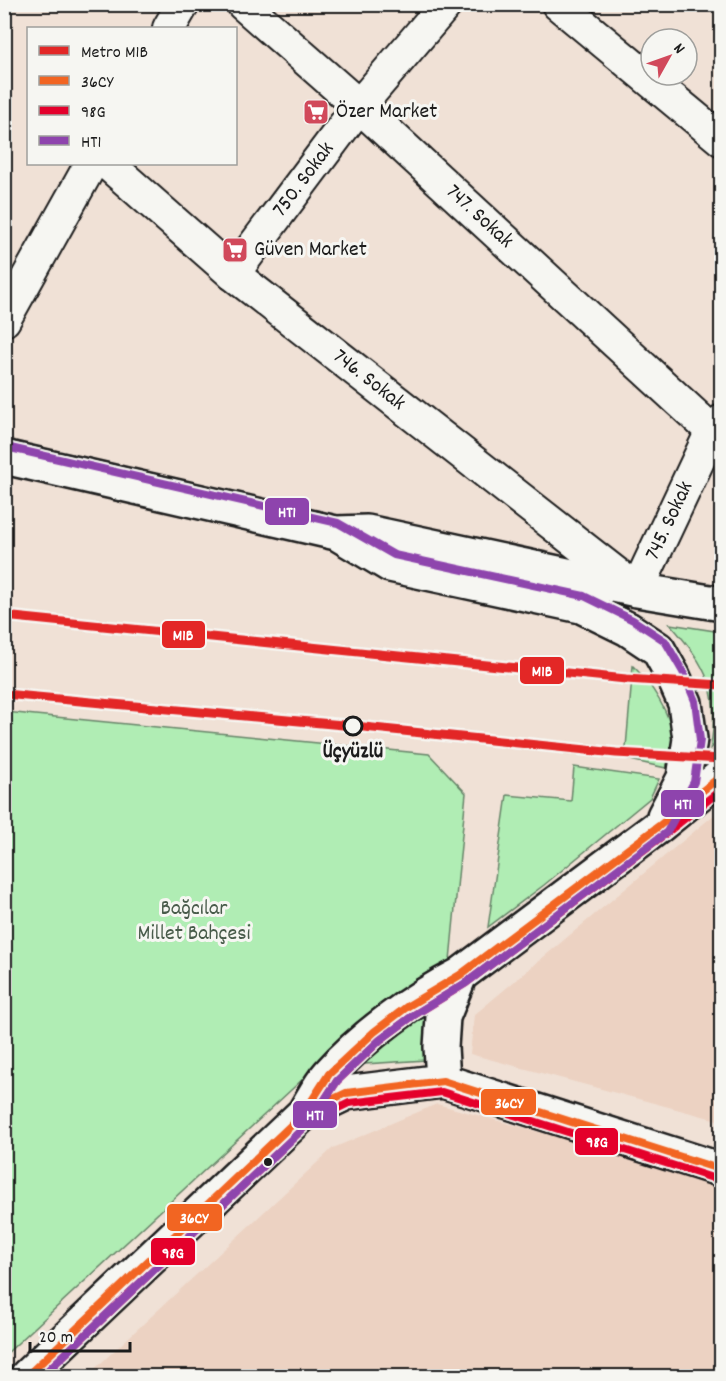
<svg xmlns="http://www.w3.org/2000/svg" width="726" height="1381" font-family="Dekko,sans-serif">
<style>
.built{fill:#ecd2c2}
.green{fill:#b0edb4;stroke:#668468;stroke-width:1.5}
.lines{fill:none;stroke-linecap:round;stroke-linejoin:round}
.street-casing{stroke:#1c1c1c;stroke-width:36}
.secondary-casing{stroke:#1c1c1c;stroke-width:38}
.street{stroke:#f6f6f2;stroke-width:32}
.secondary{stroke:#f6f6f2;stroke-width:33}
.bus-1-casing{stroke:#f6f6f2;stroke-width:12}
.bus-2-casing{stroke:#f6f6f2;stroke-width:12}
.bus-3-casing{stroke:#f6f6f2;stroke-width:12}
.bus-1{stroke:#f26522;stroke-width:8}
.bus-2{stroke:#e4002b;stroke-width:8}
.bus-3{stroke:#8e44ad;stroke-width:8}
.metro-1-casing{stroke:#f6f6f2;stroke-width:14}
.metro-1{stroke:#e32726;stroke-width:9}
.stop-dot{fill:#f6f6f2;stroke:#1c1c1c;stroke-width:3}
.bus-dot{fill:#1c1c1c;stroke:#f6f6f2;stroke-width:2}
.labels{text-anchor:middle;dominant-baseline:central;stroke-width:6;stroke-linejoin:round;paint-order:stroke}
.poi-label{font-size:22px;fill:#1c1c1c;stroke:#f6f6f2;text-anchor:start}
.street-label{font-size:22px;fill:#1c1c1c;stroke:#f6f6f2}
.stop-label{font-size:22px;font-weight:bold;fill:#1c1c1c;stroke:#f6f6f2}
.park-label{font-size:22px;fill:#485b4a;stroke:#f6f6f2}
.line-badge{stroke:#f6f6f2;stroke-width:2}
.badge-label{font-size:16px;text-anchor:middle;font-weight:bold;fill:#fff}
</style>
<rect width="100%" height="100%" fill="#f0e1d6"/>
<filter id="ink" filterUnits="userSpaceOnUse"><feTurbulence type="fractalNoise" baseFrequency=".0167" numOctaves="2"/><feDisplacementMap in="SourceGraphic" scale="12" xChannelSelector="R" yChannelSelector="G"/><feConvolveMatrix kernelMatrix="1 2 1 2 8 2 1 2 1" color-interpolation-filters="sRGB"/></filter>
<g filter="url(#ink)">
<!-- built -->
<path class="built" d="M 721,809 L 721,1121 L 470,1054 L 474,1015 Z
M 437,1104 L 721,1182 L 721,1376 L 87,1376 L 333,1148 Z"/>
<!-- green -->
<path class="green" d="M 670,624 L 721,632 L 721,736 L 710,750 C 721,693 708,667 670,624 Z
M 633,666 C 650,682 673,716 672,740 C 672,749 668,759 666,768 L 625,759 Z
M 5,712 L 429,754 L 466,793 L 450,960 L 318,1065 L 5,1355 Z
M 574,767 L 659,779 L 650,798 L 544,885 L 488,927 L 507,795 L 571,801 Z
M 426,1002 L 426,1060 L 348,1065 Z"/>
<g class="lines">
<!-- street casing -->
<g class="street-casing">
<g id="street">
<path id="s1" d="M 243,4 L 359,106 L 712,431"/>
<path d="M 558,4 L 722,140"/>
<path d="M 169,28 L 183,4"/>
<path id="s2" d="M 108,164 L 233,274 L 637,590 L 712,431 L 722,421"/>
<path id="s3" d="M 233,274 L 359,106 L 446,4"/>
<path d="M 4,320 L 91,164"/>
</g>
</g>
<!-- secondary casing -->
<g class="secondary-casing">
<path id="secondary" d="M 4,457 L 336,533 L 367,532 L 637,590 L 722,604
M 340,535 L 390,565 L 581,606 L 628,629 L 658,649 L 673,676 L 685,703 L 690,739 L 684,778 L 664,816
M 443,1081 L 441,1047 L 443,1017 L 460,975
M 304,1113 L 346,1093 L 443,1081 L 722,1170
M 27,1376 L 304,1113 C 312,1100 319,1085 329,1074 C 363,1036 415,998 460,975 L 659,826 L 722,775"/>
</g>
<!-- street -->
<use href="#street" class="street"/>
<!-- secondary -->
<use href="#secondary" class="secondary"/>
<!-- bus-1 casing -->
<g class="bus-1-casing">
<path id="bus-1" d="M 296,1120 L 304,1113 L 346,1093 L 443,1081 L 722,1170
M 27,1376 L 304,1113 L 329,1074 L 374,1032 L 408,1006 L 460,975 L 659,826 L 722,775"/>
</g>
<!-- bus-2 casing -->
<g class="bus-2-casing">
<path id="bus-2" d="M 303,1128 L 310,1122 L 349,1103 L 442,1092 L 719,1180
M 42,1376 L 311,1121 L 337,1081 L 380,1040 L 414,1015 L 466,983 L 665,834 L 722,789"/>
</g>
<!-- bus-3 casing -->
<g class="bus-3-casing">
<path id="bus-3" d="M 6,447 L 338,523 L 394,555 L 584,596 L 633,620 L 665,641 L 683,672 L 695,701 L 700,740 L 694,782 L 667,832 L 466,983 L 414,1015 L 380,1040 L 337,1081 L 311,1121 L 42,1376"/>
</g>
<!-- bus-1 -->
<use href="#bus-1" class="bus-1"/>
<!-- bus-2 -->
<use href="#bus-2" class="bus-2"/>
<!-- bus-3 -->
<use href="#bus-3" class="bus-3"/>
<!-- metro-1 casing -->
<g class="metro-1-casing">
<path id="metro-1" d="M 4,616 L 626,679 L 722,685
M 4,694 L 354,726 L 616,753 L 722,759"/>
</g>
<!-- metro-1 -->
<use href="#metro-1" class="metro-1"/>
</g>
</g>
<!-- icons -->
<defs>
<g id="supermarket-square" transform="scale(1.35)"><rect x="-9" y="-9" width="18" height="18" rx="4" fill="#d1495b" stroke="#f6f6f2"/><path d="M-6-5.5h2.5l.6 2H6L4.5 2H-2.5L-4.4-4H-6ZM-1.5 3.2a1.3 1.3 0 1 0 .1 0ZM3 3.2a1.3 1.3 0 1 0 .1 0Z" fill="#fff"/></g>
</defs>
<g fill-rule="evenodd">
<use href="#supermarket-square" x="316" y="112"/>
<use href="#supermarket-square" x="235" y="250"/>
</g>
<!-- markers -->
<circle class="stop-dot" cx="353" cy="726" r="9"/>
<circle class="bus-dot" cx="268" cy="1162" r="5"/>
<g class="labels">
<!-- poi labels -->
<g class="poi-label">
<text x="336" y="112">Özer Market</text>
<text x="254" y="250">Güven Market</text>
</g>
<!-- street labels -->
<g class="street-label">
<text stroke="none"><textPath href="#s3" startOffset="118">750. Sokak</textPath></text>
<text stroke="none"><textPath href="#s1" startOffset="318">747. Sokak</textPath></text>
<text stroke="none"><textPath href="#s2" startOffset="339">746. Sokak</textPath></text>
<text stroke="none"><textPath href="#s2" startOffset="756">745. Sokak</textPath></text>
</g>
<!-- stop labels -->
<g class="stop-label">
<text x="353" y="752">Üçyüzlü</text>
</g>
<!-- park labels -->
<g class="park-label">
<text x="194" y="909">Bağcılar<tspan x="194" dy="25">Millet Bahçesi</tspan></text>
</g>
</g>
<g class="line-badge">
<rect x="264" y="497" width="46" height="29" rx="6" fill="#8e44ad"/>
<rect x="161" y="620" width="45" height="29" rx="6" fill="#e32726"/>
<rect x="519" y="656" width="46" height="29" rx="6" fill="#e32726"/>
<rect x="660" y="789" width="45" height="29" rx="6" fill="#8e44ad"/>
<rect x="480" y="1088" width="57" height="28" rx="6" fill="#f26522"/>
<rect x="292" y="1100" width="46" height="29" rx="6" fill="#8e44ad"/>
<rect x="574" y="1127" width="45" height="29" rx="6" fill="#e4002b"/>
<rect x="166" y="1203" width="57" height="29" rx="6" fill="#f26522"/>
<rect x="150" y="1237" width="46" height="29" rx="6" fill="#e4002b"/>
</g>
<g class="badge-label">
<text x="287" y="517">HT1</text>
<text x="183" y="640">M1B</text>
<text x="542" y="676">M1B</text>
<text x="683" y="809">HT1</text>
<text x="509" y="1108">36CY</text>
<text x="315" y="1120">HT1</text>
<text x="597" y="1147">98G</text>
<text x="194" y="1223">36CY</text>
<text x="173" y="1258">98G</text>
</g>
<!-- margin -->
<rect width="726" height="1381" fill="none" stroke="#f6f6f2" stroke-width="24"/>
<rect x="12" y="12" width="702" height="1357" fill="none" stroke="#1c1c1c" stroke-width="2" filter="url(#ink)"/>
<!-- legend -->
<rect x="27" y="27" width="210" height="138" fill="#f6f6f2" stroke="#9f9f9c" stroke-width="1.5"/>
<rect x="39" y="46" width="30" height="9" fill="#e32726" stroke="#9f9f9c" stroke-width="1.5"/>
<text x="81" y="57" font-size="18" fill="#1c1c1c">Metro M1B</text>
<rect x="39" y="76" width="30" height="9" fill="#f26522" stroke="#9f9f9c" stroke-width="1.5"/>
<text x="81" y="87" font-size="18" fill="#1c1c1c">36CY</text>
<rect x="39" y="106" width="30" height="9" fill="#e4002b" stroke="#9f9f9c" stroke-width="1.5"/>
<text x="81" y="117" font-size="18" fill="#1c1c1c">98G</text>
<rect x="39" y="136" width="30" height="9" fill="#8e44ad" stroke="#9f9f9c" stroke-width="1.5"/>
<text x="81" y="147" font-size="18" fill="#1c1c1c">HT1</text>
<!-- north arrow -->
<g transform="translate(669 57) rotate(50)"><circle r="28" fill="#f6f6f2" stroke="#9f9f9c" stroke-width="1.5"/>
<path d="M0-4.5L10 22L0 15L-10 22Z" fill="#d1495b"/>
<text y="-9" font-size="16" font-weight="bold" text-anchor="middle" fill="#1c1c1c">N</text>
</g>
<!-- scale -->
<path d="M30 1342v9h100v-9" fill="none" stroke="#1c1c1c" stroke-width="3"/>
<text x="39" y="1342" font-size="18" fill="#1c1c1c" stroke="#f6f6f2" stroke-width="4.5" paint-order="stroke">20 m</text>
</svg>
